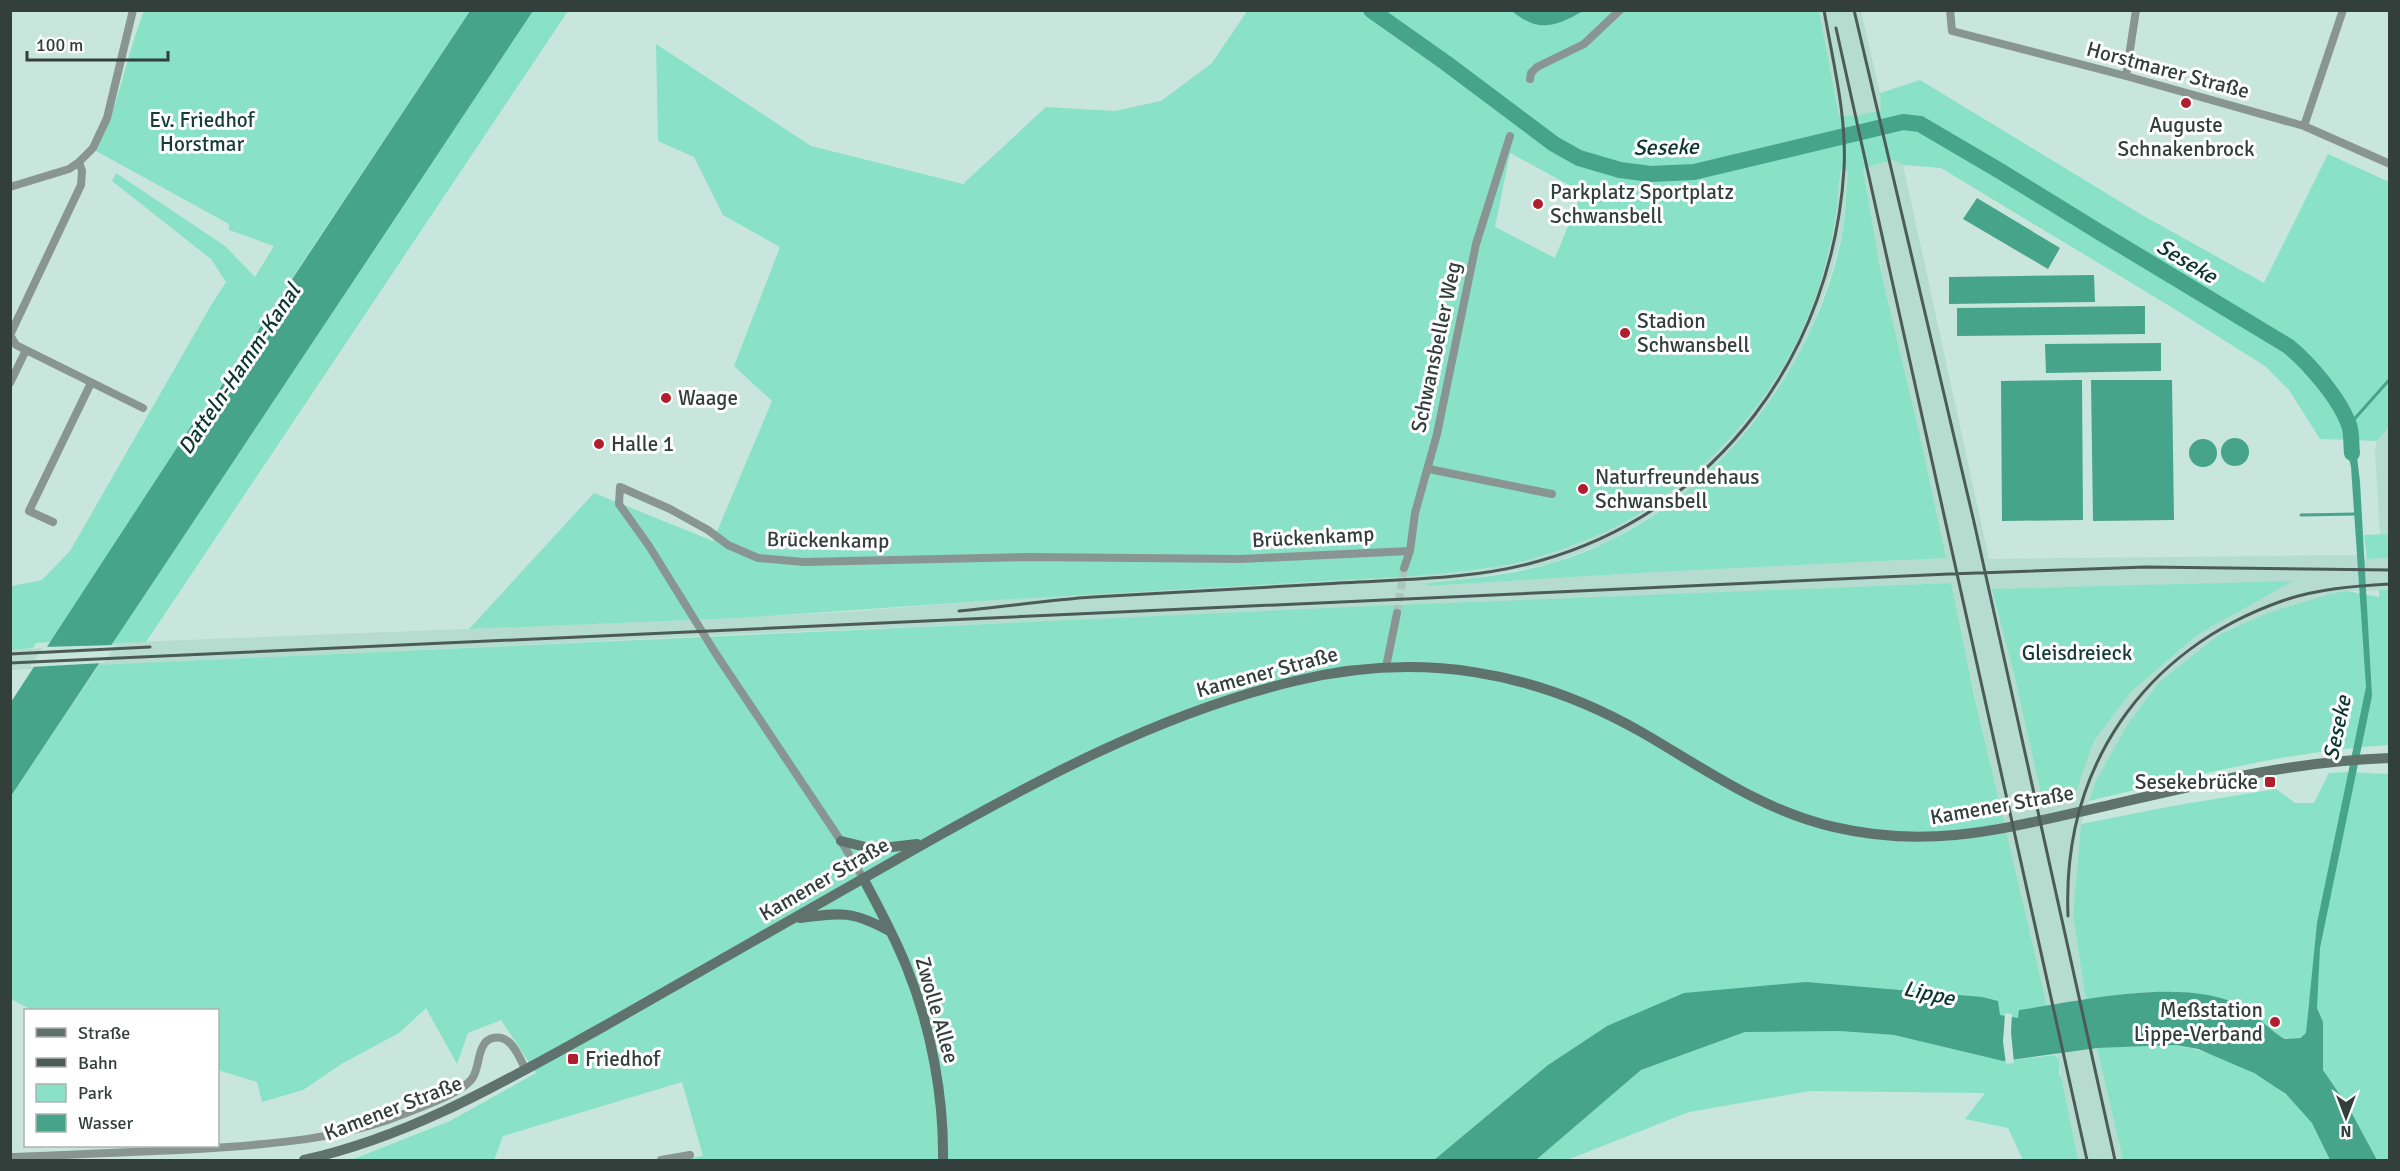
<svg xmlns="http://www.w3.org/2000/svg" width="2400" height="1171" font-family="Signika,sans-serif">
<style>
.built{fill:#b5dccf;fill-rule:evenodd}
.green{fill:#89e1c6;fill-rule:evenodd}
.water{fill:#46a48a}
.pier{fill:#c8e6dc}
.lines{fill:none;stroke-linecap:round;stroke-linejoin:round}
.stream{stroke:#46a48a;stroke-width:3}
.river{stroke:#46a48a;stroke-width:16}
.street-tunnel{stroke:#aac5bc;stroke-width:8;stroke-dasharray:8 4;stroke-linecap:butt}
.street{stroke:#899591;stroke-width:8}
.secondary{stroke:#60726c;stroke-width:10}
.rail{stroke:#4c5b56;stroke-width:3}
.poi-dot{fill:#b11e2e;stroke:#fff;stroke-width:2}
.labels{text-anchor:middle;dominant-baseline:central;stroke-width:6;stroke-linejoin:round;paint-order:stroke}
.street-label{font-size:21px;fill:#333f3b;stroke:#fff}
.park-label{font-size:21px;fill:#143e33;stroke:#fff}
.poi-label{font-size:21px;fill:#333f3b;stroke:#fff;text-anchor:start}
.water-label{font-size:22px;font-style:italic;fill:#0b372c;stroke:#fff}
</style>
<rect width="100%" height="100%" fill="#c8e6dc"/>
<!-- built -->
<path class="built" d="M 1819,11 L 1861,11 L 1880,93 L 1881,110 L 1855,116 L 1839,116 Z
M 1893,160 L 1903,165 L 1989,559 L 2358,555 L 2367,559 L 2390,558 L 2389,590 L 2347,591 L 2270,612 L 2096,781 L 2081,824 L 2073,916 L 2086,1000 L 2123,1160 L 2078,1160 L 2047,1006 L 2004,827 L 1950,583 L 742,634 L 11,670 L 11,650 L 112,643 L 739,618 L 859,611 L 997,600 L 1415,576 L 1481,570 L 1543,556 L 1597,535 L 1647,509 L 1690,477 L 1736,431 L 1771,385 L 1808,316 L 1827,257 L 1835,218 L 1841,171 L 1848,170 L 1843,229 L 1831,274 L 1813,326 L 1800,356 L 1780,388 L 1744,438 L 1692,486 L 1655,514 L 1606,543 L 1549,564 L 1468,579 L 1428,582 L 1428,586 L 1656,572 L 1945,558 L 1919,432 L 1880,268 L 1863,168 ZM 2292,581 L 2197,635 L 2131,692 L 2094,741 L 2071,803 L 2044,807 L 2014,674 Z
M 2389,427 L 2389,534 L 2380,535 L 2375,451 L 2377,441 Z"/>
<!-- green -->
<path class="green" d="M 144,11 L 470,11 L 199,418 L 197,417 L 51,642 L 36,643 L 33,648 L 11,650 L 11,586 L 42,580 L 70,551 L 210,307 L 226,282 L 211,259 L 112,181 L 116,173 L 225,246 L 255,277 L 274,246 L 229,230 L 229,224 L 96,151 C 119,107 126,56 144,11 Z
M 533,11 L 568,11 L 146,642 L 112,643 Z
M 1247,11 L 1819,11 L 1839,116 L 1855,116 L 1881,110 L 1880,93 L 1920,80 L 2142,215 L 2264,283 L 2328,154 L 2389,182 L 2389,427 L 2377,441 L 2320,439 L 2289,390 L 2265,366 L 2168,305 L 1941,168 L 1903,165 L 1893,160 L 1863,168 L 1880,268 L 1919,432 L 1946,558 L 1656,572 L 1428,586 L 1427,583 C 1468,579 1510,575 1549,564 C 1697,523 1816,379 1843,230 C 1846,210 1846,190 1848,171 L 1841,170 C 1838,187 1838,204 1835,220 C 1829,252 1821,286 1808,316 C 1777,393 1717,463 1648,508 C 1617,529 1580,543 1545,555 C 1503,569 1459,572 1415,576 L 997,600 L 739,618 L 469,629 L 594,493 L 713,541 L 772,401 L 734,366 L 780,247 L 723,215 L 694,157 L 658,141 L 656,44 L 811,146 L 963,184 L 1046,107 L 1115,111 L 1161,101 L 1212,63 ZM 1510,153 L 1582,192 L 1555,258 L 1495,227 Z
M 2389,534 L 2389,558 L 2367,559 L 2364,535 Z
M 2293,581 L 2197,635 L 2131,692 L 2094,741 L 2072,803 L 2044,807 L 2014,674 L 1992,589 Z
M 1951,583 L 1974,695 L 2047,1006 L 2020,1010 L 2019,1019 L 2000,1015 L 1607,1026 L 1548,1065 L 1434,1160 L 681,1160 L 703,1156 L 682,1082 L 503,1136 L 494,1160 L 351,1160 L 450,1121 L 536,1073 L 501,1020 L 468,1033 L 457,1064 L 426,1008 L 399,1033 L 343,1063 L 303,1090 L 262,1102 L 257,1082 L 218,1070 L 218,1010 L 32,1010 L 11,999 L 11,796 L 99,665 L 1374,606 Z
M 2379,590 L 2389,590 L 2389,745 C 2287,751 2189,777 2089,801 L 2096,781 L 2128,724 L 2159,682 L 2219,635 L 2270,612 L 2331,594 L 2347,591 L 2379,597 Z
M 2347,772 L 2389,774 L 2389,1160 L 2377,1160 L 2349,1108 L 2323,1070 L 2323,1024 L 2309,999 L 2307,1033 C 2282,1052 2265,1021 2245,1009 C 2240,1006 2233,1004 2228,1002 C 2182,985 2133,993 2086,1000 L 2073,916 L 2081,824 L 2178,805 L 2276,789 L 2295,803 L 2314,803 L 2329,773 Z
M 1839,1031 L 1894,1035 L 2003,1061 L 2055,1055 L 2059,1060 L 2059,1075 L 2061,1075 L 2078,1160 L 2023,1160 L 2008,1128 L 1965,1119 L 1985,1093 L 1810,1091 L 1689,1112 L 1567,1160 L 1536,1160 L 1641,1070 L 1745,1032 Z
M 2176,1045 C 2224,1054 2283,1082 2312,1122 C 2319,1133 2324,1148 2330,1160 L 2123,1160 L 2097,1048 Z"/>
<!-- water -->
<path class="water" d="M 470,11 L 533,11 L 11,796 L 11,702 L 197,417 L 200,418 Z
M 1512,11 L 1583,11 C 1555,27 1538,33 1512,11 Z
M 1977,198 L 2060,248 L 2048,269 L 1963,219 Z
M 2094,275 L 2095,302 L 1949,304 L 1949,277 Z
M 2145,306 L 2145,334 L 1957,336 L 1957,308 Z
M 2161,343 L 2161,371 L 2046,373 L 2045,344 Z
M 2082,380 L 2083,520 L 2002,521 L 2001,381 Z
M 2091,380 L 2172,380 L 2174,520 L 2093,521 Z
M 2343,431 L 2354,431 L 2360,482 L 2372,696 L 2320,948 L 2317,1008 L 2323,1022 L 2323,1070 L 2349,1108 L 2377,1160 L 2330,1160 L 2312,1123 L 2286,1094 L 2254,1073 L 2198,1049 L 2176,1045 L 2097,1048 L 2003,1061 L 1894,1035 L 1839,1031 L 1745,1032 L 1641,1070 L 1536,1160 L 1434,1160 L 1548,1065 L 1607,1026 L 1684,993 L 1806,982 L 1982,997 L 1998,1001 L 2000,1015 L 2018,1018 L 2019,1010 C 2082,1001 2188,975 2245,1008 C 2259,1017 2270,1031 2285,1039 L 2300,1038 L 2306,1033 L 2317,923 L 2366,687 L 2351,467 Z
M2221 452a14 14 0 1 1 28 0a14 14 0 1 1-28 0Z
M2189 453a14 14 0 1 1 28 0a14 14 0 1 1-28 0Z"/>
<!-- pier -->
<path class="pier" d="M 115,645 L 104,663 L 30,667 L 44,647 Z
M 2005,1013 L 2012,1014 L 2011,1032 L 2014,1063 L 2006,1064 L 2003,1042 Z"/>
<g class="lines">
<!-- stream -->
<path class="stream" d="M 2349,425 L 2390,379
M 2301,515 L 2356,514"/>
<!-- river -->
<path class="river" d="M 1371,10 L 1446,63 L 1554,144 L 1579,158 L 1620,170 L 1651,174 L 1694,172 L 1903,122 L 1920,124 L 2000,171 L 2104,235 L 2288,346 C 2309,363 2340,399 2349,425 C 2352,433 2351,445 2352,453"/>
<!-- street-tunnel -->
<path class="street-tunnel" d="M 1397,613 L 1404,568"/>
<!-- street -->
<path class="street" d="M 1950,10 L 1952,31 L 2126,76 L 2304,126 L 2390,164
M 2126,76 L 2136,10
M 1530,79 L 1531,73 L 1537,67 L 1584,44 L 1620,10
M 2304,126 L 2343,10
M 10,187 L 69,169 L 79,162 L 93,148 L 107,118 L 133,10
M 10,335 L 81,185 L 82,171 L 79,162
M 10,335 L 16,345 L 143,408
M 10,383 L 26,350
M 1429,469 L 1552,494
M 53,522 L 29,511 L 91,383
M 1404,568 L 1410,551 L 1415,513 L 1437,434 L 1476,244 L 1510,136
M 1386,667 L 1397,613
M 863,878 L 841,841 L 716,654 L 649,546 L 619,504 L 620,487 L 670,509 L 708,530 L 728,545 L 758,558 L 804,562 L 1027,557 L 1241,559 L 1410,551
M 10,1157 C 83,1154 156,1152 228,1147 C 281,1143 335,1138 385,1121 C 406,1113 457,1096 471,1080 C 479,1071 477,1056 483,1046 C 485,1042 489,1039 493,1038 C 512,1034 519,1058 526,1070
M 661,1160 L 690,1155"/>
<!-- secondary -->
<path class="secondary" d="M 841,841 L 874,849 L 917,844
M 863,878 C 879,908 895,937 907,968 C 931,1027 944,1097 943,1160
M 800,918 C 841,912 854,911 891,932
M 304,1160 C 412,1136 505,1081 601,1028 C 706,969 810,908 915,849 C 1035,781 1160,713 1295,681 C 1419,651 1533,670 1643,733 C 1705,769 1763,811 1834,827 C 1932,850 2006,828 2101,807 C 2197,785 2291,761 2390,758"/>
<!-- rail -->
<path class="rail" d="M 1854,10 L 1974,522 L 2115,1160
M 1836,28 L 2087,1160
M 959,611 C 1004,607 1048,600 1093,597 C 1169,592 1246,589 1323,584 C 1395,579 1469,581 1539,561 C 1719,511 1833,351 1844,169 C 1847,116 1833,63 1824,10
M 10,654 L 150,647
M 10,663 L 1949,574 L 2146,567 L 2390,570
M 2068,916 C 2062,768 2143,650 2282,601 C 2316,589 2354,586 2390,584"/>
</g>
<!-- markers -->
<g class="poi-dot">
<circle cx="2186" cy="103" r="6"/>
<circle cx="1538" cy="204" r="6"/>
<circle cx="1625" cy="333" r="6"/>
<circle cx="666" cy="398" r="6"/>
<circle cx="599" cy="444" r="6"/>
<circle cx="1583" cy="489" r="6"/>
<rect x="2264" y="776" width="12" height="12" rx="3"/>
<circle cx="2275" cy="1022" r="6"/>
<rect x="567" y="1053" width="12" height="12" rx="3"/>
</g>
<g class="labels">
<!-- street labels -->
<g class="street-label">
<text transform="translate(2168 70) rotate(15)">Horstmarer Straße</text>
<text transform="translate(1436 347) rotate(-78)">Schwansbeller Weg</text>
<text transform="translate(1313 537) rotate(-3)">Brückenkamp</text>
<text transform="translate(828 540) rotate(1)">Brückenkamp</text>
<text transform="translate(1267 672) rotate(-15)">Kamener Straße</text>
<text transform="translate(2002 805) rotate(-10)">Kamener Straße</text>
<text transform="translate(824 879) rotate(-30)">Kamener Straße</text>
<text transform="translate(937 1010) rotate(74)">Zwolle Allee</text>
<text transform="translate(393 1108) rotate(-21)">Kamener Straße</text>
</g>
<!-- park labels -->
<g class="park-label">
<text x="202" y="120">Ev. Friedhof<tspan x="202" dy="24">Horstmar</tspan></text>
<text x="2077" y="653">Gleisdreieck</text>
</g>
<!-- poi labels -->
<g class="poi-label">
<text x="2186" y="125" text-anchor="middle">Auguste<tspan x="2186" dy="24">Schnakenbrock</tspan></text>
<text x="1550" y="192">Parkplatz Sportplatz<tspan x="1550" dy="24">Schwansbell</tspan></text>
<text x="1637" y="321">Stadion<tspan x="1637" dy="24">Schwansbell</tspan></text>
<text x="678" y="398">Waage</text>
<text x="611" y="444">Halle 1</text>
<text x="1595" y="477">Naturfreundehaus<tspan x="1595" dy="24">Schwansbell</tspan></text>
<text x="2258" y="782" text-anchor="end">Sesekebrücke</text>
<text x="2263" y="1010" text-anchor="end">Meßstation<tspan x="2263" dy="24">Lippe-Verband</tspan></text>
<text x="585" y="1059">Friedhof</text>
</g>
<!-- water labels -->
<g class="water-label">
<text transform="translate(1666 147) rotate(-1)">Seseke</text>
<text transform="translate(2187 261) rotate(31)">Seseke</text>
<text transform="translate(239 369) rotate(-56)">Datteln-Hamm-Kanal</text>
<text transform="translate(2337 728) rotate(-78)">Seseke</text>
<text transform="translate(1929 993) rotate(12)">Lippe</text>
</g>
</g>
<!-- border -->
<rect width="2400" height="1171" fill="none" stroke="#333f3b" stroke-width="24"/>
<!-- legend -->
<rect x="24" y="1009" width="195" height="138" fill="#ffffff" stroke="#adb2b1" stroke-width="1.5"/>
<rect x="36" y="1028" width="30" height="9" fill="#60726c" stroke="#adb2b1" stroke-width="1.5"/>
<text x="78" y="1039" font-size="18" fill="#333f3b">Straße</text>
<rect x="36" y="1058" width="30" height="9" fill="#4c5b56" stroke="#adb2b1" stroke-width="1.5"/>
<text x="78" y="1069" font-size="18" fill="#333f3b">Bahn</text>
<rect x="36" y="1084" width="30" height="18" fill="#89e1c6" stroke="#adb2b1" stroke-width="1.5"/>
<text x="78" y="1099" font-size="18" fill="#333f3b">Park</text>
<rect x="36" y="1114" width="30" height="18" fill="#46a48a" stroke="#adb2b1" stroke-width="1.5"/>
<text x="78" y="1129" font-size="18" fill="#333f3b">Wasser</text>
<!-- north arrow -->
<g transform="translate(2346 1117) rotate(180)" stroke="#ffffff" stroke-width="4.5" paint-order="stroke">
<path d="M0-4.5L10 22L0 15L-10 22Z" fill="#333f3b"/>
<text y="-9" font-size="16" font-weight="bold" text-anchor="middle" fill="#333f3b">N</text>
</g>
<!-- scale -->
<path d="M27 51v9h141v-9" fill="none" stroke="#333f3b" stroke-width="3"/>
<text x="36" y="51" font-size="18" fill="#333f3b" stroke="#ffffff" stroke-width="4.5" paint-order="stroke">100 m</text>
</svg>
